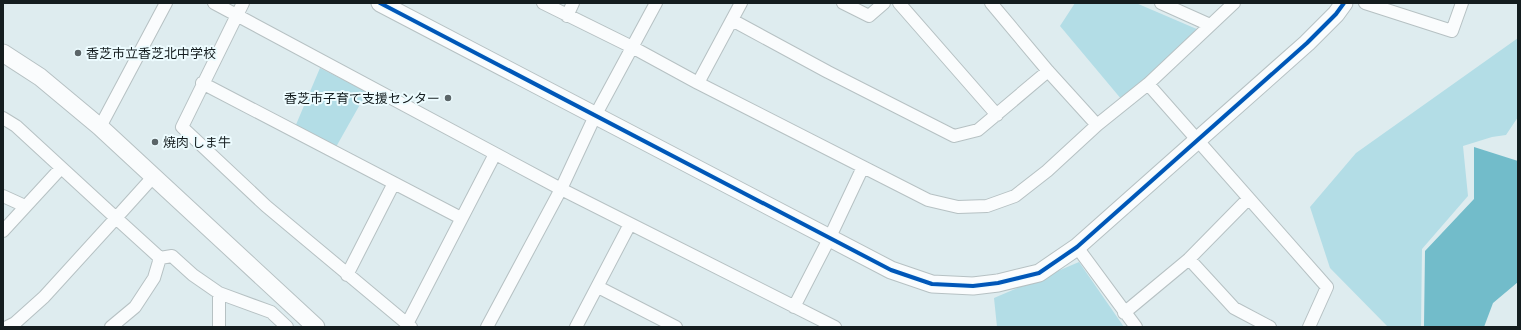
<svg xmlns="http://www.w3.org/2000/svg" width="1521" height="330" font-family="'Exo 2','Noto Sans JP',sans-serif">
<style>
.green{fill:#b3dde6}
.water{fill:#72bcca}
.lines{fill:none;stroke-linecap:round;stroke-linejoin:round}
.street-casing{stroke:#b6c1c3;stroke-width:14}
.secondary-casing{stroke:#b6c1c3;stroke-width:19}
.street{stroke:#fafcfd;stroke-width:12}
.secondary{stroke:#fafcfd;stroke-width:17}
.cycleway-casing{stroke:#edfcff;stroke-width:6}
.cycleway{stroke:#0057b8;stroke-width:4}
.poi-dot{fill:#5b6568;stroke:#edfcff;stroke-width:1.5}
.labels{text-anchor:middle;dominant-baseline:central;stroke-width:4;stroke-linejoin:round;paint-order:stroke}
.poi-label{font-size:13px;fill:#141d1f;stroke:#edfcff;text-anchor:start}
</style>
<rect width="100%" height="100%" fill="#deecef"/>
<!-- green -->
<path class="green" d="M 1075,3 L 1136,3 L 1199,30 L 1122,100 L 1060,26 Z
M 1518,38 L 1518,117 L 1506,135 L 1492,137 L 1463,146 L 1468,196 L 1422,249 L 1421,327 L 1388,327 L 1330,268 L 1310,207 L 1356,153 Z
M 320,68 L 367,92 L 336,147 L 295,127 Z
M 1079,262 L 1124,327 L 997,327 L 994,298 Z"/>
<!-- water -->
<path class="water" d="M 1474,147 L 1518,161 L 1518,282 L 1493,303 L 1484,327 L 1424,327 L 1425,251 L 1474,199 Z"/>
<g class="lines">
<!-- street casing -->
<g class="street-casing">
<path id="street" d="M 214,3 L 561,189 L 835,327
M 243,3 L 182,127 L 266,206 L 411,327
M 543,3 L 632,47 L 698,83 L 928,200 L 958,207 L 987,206 L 1015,196 L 1047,171 L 1097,125 L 1148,84 L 1234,3
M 843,3 L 869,16 L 884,3
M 899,3 L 997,115
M 991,3 L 1048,71 L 1097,125
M 1161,3 L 1210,25
M 1365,3 L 1452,31 L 1462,3
M 567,16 L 573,3
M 732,20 L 828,72 L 954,136 L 978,130 L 1048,71
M 202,83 L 461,218
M 698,83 L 741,3
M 1148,84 L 1327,287 L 1309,327
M 3,118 L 16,126 L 116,218 L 153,177
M 100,127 L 166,3
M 3,196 L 25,206
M 3,231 L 61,168
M 1077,247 L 1136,327
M 1189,259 L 1234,308 L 1270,327
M 347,275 L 394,183
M 598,287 L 676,327
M 219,293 L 219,327
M 794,307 L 829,239 L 863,167
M 1124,313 L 1189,259 L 1248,199
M 407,324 L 495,154
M 7,327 L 15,323 L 44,297 L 116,218 L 160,258
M 111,327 L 135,307 L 154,278 L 160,258 L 172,256 L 193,275 L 219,293 L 271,312 L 287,327
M 487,327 L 561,189 L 595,116 L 656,3
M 576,327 L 630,224"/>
</g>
<!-- secondary casing -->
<g class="secondary-casing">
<path id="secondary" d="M 380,3 L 891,270 L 932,284 L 973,286 L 998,283 L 1039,273 L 1077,247 L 1307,43 L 1336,14 L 1344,3
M 3,53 L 40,77 L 100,127 L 316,327"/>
</g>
<!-- street -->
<use href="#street" class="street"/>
<!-- secondary -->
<use href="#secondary" class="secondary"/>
<!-- cycleway casing -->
<g class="cycleway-casing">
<path id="cycleway" d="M 380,3 L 891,270 L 932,284 L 973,286 L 998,283 L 1039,273 L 1077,247 L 1307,43 L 1336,14 L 1344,3"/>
</g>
<!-- cycleway -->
<use href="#cycleway" class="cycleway"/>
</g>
<!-- markers -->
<g class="poi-dot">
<circle cx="78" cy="53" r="4"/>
<circle cx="448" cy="98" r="4"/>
<circle cx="155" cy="142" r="4"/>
</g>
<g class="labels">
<!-- poi labels -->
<g class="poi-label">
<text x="86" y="53">香芝市立香芝北中学校</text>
<text x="440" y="98" text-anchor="end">香芝市子育て支援センター</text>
<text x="163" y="142">焼肉 しま牛</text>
</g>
</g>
<!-- border -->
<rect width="1521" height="330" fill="none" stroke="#141d1f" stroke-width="8"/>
</svg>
